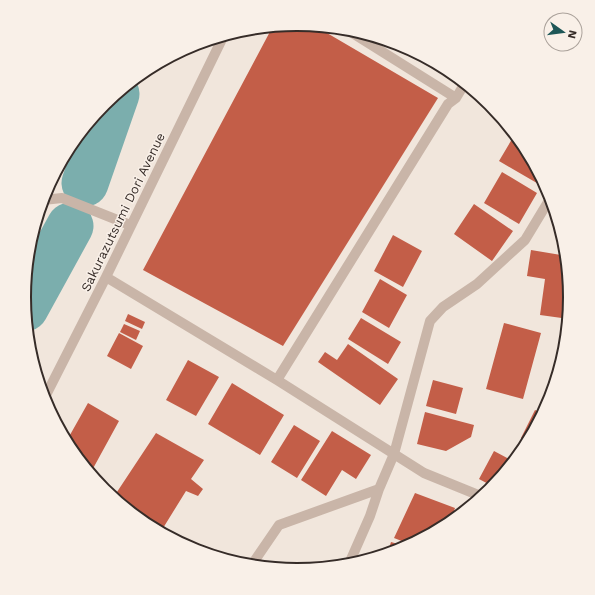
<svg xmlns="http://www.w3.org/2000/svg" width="595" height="595" font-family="'Work Sans',sans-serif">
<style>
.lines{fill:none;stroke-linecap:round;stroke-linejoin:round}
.river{stroke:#7baead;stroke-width:47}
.building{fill:#c35e48}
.minor{stroke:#c9b5a8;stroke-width:10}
.labels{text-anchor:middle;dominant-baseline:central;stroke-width:3;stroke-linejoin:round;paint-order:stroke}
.street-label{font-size:13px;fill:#362c28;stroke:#f9f0e8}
.rim{fill:none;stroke:#362c28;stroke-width:2}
</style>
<rect width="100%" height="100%" fill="#f1e6dc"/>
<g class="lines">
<!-- river -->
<path class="river" d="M 85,183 L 116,94
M 25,308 L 70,226"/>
</g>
<!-- building -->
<path class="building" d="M 298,24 L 315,26 L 438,98 L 283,346 L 143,270 L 273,26 Z
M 515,134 L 525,146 L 544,182 L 542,186 L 499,161 Z
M 502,172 L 537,193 L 519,224 L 484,203 Z
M 474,204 L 513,231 L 492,261 L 454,234 Z
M 393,235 L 422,251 L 403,287 L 374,271 Z
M 531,250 L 567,256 L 571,298 L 569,319 L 540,315 L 545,279 L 527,276 Z
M 380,279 L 407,295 L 389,328 L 362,312 Z
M 128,314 L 145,322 L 142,329 L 125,321 Z
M 361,318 L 401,342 L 388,364 L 348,339 Z
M 504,323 L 541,333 L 523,399 L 486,389 Z
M 124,324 L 140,331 L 136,340 L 120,332 Z
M 119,333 L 143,346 L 131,369 L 107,356 Z
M 348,344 L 398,379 L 380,405 L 318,362 L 325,352 L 337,360 Z
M 188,360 L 219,377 L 196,416 L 166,400 Z
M 433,380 L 463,388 L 456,414 L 426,406 Z
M 232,383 L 284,415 L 260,455 L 208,424 Z
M 88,403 L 119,421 L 90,474 L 66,442 Z
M 535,410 L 544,414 L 529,442 L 521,438 Z
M 425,412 L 474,425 L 471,437 L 446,451 L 417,444 Z
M 294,425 L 320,441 L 297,478 L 271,462 Z
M 332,431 L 371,455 L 356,479 L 342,470 L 326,496 L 301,480 Z
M 156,433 L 204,460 L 191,479 L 203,489 L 198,496 L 186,491 L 160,533 L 145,525 L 113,498 Z
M 494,451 L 515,462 L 494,487 L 479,479 Z
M 415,493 L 455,508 L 449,525 L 412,545 L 394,538 Z
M 391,542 L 408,547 L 387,555 Z"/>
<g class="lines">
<!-- minor -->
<path class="minor" d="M 346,29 L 456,98
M 43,200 L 62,198 L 130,225
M 43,200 L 58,168
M 106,277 L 277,380 L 424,473 L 483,497
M 277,380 L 448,104 L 456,98 L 465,83
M 44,399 L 106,277 L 224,35
M 251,566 L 279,525 L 379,489
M 348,566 L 370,516 L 379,489 L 394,454 L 430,321 L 443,307 L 477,284 L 525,240 L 551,197"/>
</g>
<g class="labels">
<!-- street labels -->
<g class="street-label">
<text transform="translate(123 212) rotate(-64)">Sakurazutsumi Dori Avenue</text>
</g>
</g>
<!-- crop -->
<path d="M0 0H595V595H0ZM31 297a266 266 0 1 1 532 0a266 266 0 1 1-532 0Z" fill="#f9f0e8" fill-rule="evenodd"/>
<path class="rim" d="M31 297a266 266 0 1 1 532 0a266 266 0 1 1-532 0Z"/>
<!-- north arrow -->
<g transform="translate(563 32) rotate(104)"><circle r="19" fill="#f9f0e8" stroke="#aba29b"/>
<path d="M0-3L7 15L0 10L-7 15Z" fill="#1e5757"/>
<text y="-6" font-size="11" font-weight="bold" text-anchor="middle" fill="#362c28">N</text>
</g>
</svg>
